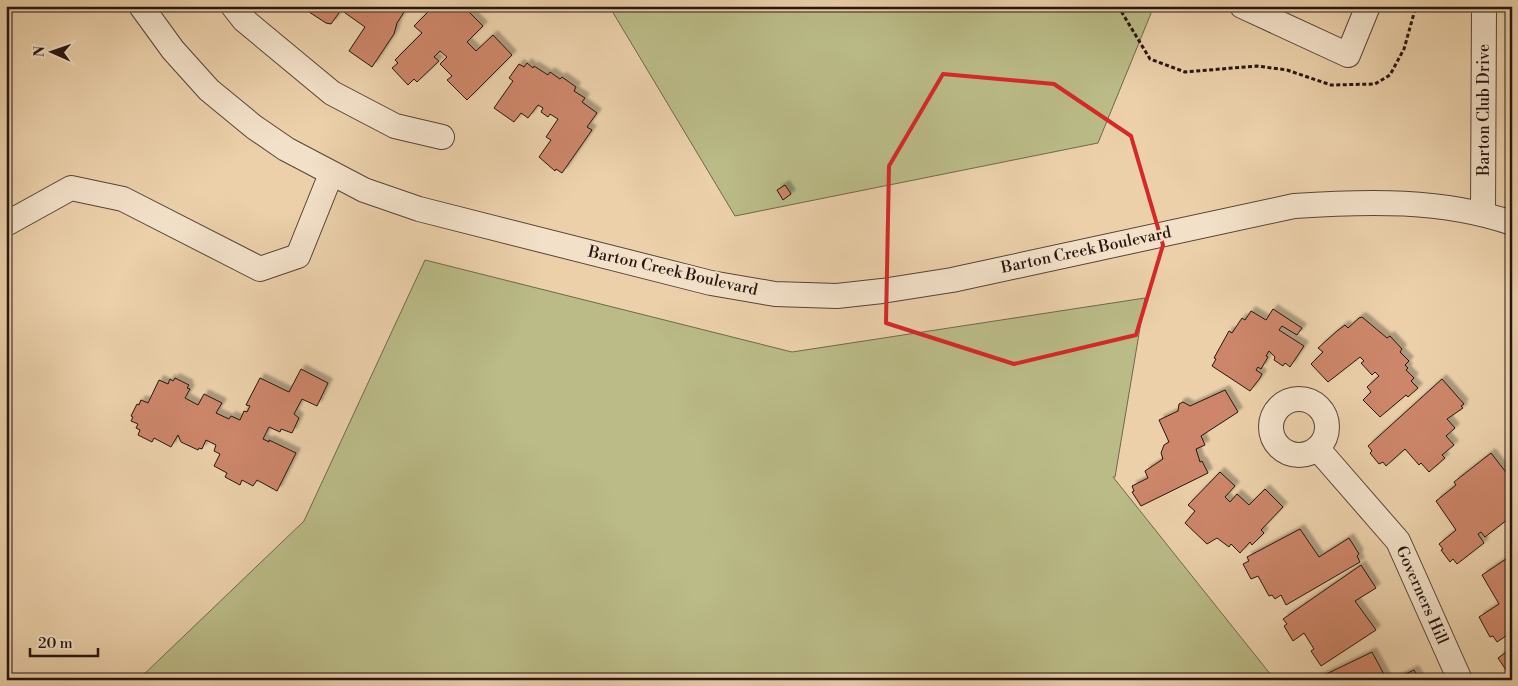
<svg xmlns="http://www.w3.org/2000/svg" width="1518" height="686" font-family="'Libre Bodoni',serif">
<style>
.green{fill:#babb87;stroke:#70684b}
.building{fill:#cd866a;stroke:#27160f;filter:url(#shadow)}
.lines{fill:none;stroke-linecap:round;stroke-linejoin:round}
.minor-casing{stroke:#584436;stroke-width:26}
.path{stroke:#27160f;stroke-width:3;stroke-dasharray:4 2.5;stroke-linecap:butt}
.minor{stroke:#f2e0c8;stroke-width:24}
.marked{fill:none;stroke:#d62828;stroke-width:4;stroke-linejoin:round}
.labels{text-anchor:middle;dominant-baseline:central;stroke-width:4.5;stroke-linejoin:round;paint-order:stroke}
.street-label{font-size:16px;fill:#27160f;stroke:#f2e0c8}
</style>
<defs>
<filter id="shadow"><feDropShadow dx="4.5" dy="-4.5" stdDeviation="1" flood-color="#0004"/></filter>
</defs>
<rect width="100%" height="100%" fill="#ebd0aa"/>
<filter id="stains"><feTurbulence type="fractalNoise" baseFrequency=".004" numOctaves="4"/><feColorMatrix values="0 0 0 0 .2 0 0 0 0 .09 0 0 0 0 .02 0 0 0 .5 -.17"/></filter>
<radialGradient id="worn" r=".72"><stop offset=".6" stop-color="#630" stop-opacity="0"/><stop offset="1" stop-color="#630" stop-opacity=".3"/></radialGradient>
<!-- green -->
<path class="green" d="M 609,6 L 1154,6 L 1098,143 L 735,216 Z
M 425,260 L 792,352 L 1145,298 L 1115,477 L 1113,477 L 1275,680 L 138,680 L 304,521 Z"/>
<!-- building -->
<path class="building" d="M 308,6 L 408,6 L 397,23 L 394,34 L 372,67 L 349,51 L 365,27 L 341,10 L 331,24 L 326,23 L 309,12 Z
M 434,6 L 463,6 L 483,26 L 467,42 L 476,51 L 493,35 L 512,55 L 467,100 L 447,80 L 452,76 L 440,64 L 447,57 L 440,51 L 434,57 L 439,61 L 417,82 L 414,79 L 408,85 L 392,68 L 398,63 L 395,60 L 422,33 L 414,26 Z
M 527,63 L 533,68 L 534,66 L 548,75 L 550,72 L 560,79 L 562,77 L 576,87 L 574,91 L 585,98 L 582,102 L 597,113 L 587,127 L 592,130 L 562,173 L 556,169 L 555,171 L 539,157 L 551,140 L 546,137 L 558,119 L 550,114 L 548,117 L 541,112 L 543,108 L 538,105 L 528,118 L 521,113 L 514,122 L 494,108 L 513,81 L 509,78 L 519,64 L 524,67 Z
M 785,185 L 791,194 L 783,200 L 777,190 Z
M 1273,309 L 1302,328 L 1297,335 L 1282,326 L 1279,330 L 1304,346 L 1290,367 L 1285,363 L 1283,366 L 1274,360 L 1275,357 L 1269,351 L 1266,356 L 1268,357 L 1261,369 L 1258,367 L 1256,370 L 1262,374 L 1260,378 L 1250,391 L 1212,366 L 1216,359 L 1214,358 L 1229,331 L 1232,333 L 1242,318 L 1245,320 L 1251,311 L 1266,320 Z
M 1362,317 L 1387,338 L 1390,336 L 1402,349 L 1400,352 L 1409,361 L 1405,365 L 1408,368 L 1406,370 L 1414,378 L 1411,381 L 1418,388 L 1408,397 L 1406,395 L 1380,417 L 1363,400 L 1371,392 L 1367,387 L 1379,376 L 1375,372 L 1372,375 L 1361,363 L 1364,361 L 1360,357 L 1328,382 L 1311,364 L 1323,352 L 1318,348 L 1337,331 L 1345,325 L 1348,328 L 1359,318 Z
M 301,369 L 328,383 L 317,406 L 302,399 L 294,414 L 299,418 L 292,433 L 281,429 L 280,432 L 269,427 L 263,439 L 269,442 L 269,440 L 296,453 L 277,491 L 257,480 L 253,486 L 242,480 L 240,485 L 225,477 L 227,473 L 214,466 L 220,454 L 214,451 L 216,445 L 206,440 L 202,449 L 199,448 L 198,450 L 181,442 L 178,435 L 171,447 L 154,438 L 152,442 L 138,435 L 140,430 L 136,428 L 138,424 L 131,421 L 133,417 L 131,416 L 137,404 L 139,405 L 141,400 L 148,403 L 159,380 L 168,384 L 170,379 L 173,381 L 175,378 L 189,385 L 187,388 L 190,389 L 185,398 L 198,405 L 204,394 L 222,403 L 216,413 L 229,419 L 231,416 L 240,420 L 244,411 L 247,412 L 250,406 L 246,405 L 260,378 L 289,392 Z
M 1442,379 L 1464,404 L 1461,406 L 1463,408 L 1447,419 L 1455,428 L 1446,436 L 1454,445 L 1442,455 L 1445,458 L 1429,472 L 1421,463 L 1419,465 L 1405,449 L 1386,466 L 1383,462 L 1379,464 L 1370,453 L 1372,451 L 1368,446 Z
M 1225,390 L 1238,412 L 1201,436 L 1205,445 L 1196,449 L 1200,462 L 1202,461 L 1208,473 L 1141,506 L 1132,492 L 1134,491 L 1132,486 L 1148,478 L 1145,471 L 1163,459 L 1161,453 L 1164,445 L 1169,442 L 1159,420 L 1178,411 L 1179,404 L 1183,402 L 1190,406 Z
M 1491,453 L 1512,480 L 1512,516 L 1485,537 L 1481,532 L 1478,534 L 1484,543 L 1457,564 L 1453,559 L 1450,562 L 1441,550 L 1443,549 L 1439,544 L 1456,530 L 1436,501 L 1456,485 L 1454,482 Z
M 1220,472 L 1235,486 L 1225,497 L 1230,502 L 1237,494 L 1249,505 L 1265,489 L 1283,507 L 1261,530 L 1264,533 L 1252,545 L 1250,542 L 1240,553 L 1231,544 L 1229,547 L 1217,538 L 1207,544 L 1185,523 L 1195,511 L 1188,505 Z
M 1300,529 L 1319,557 L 1349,538 L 1359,554 L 1357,556 L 1360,562 L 1286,605 L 1281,595 L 1275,599 L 1272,595 L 1269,596 L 1258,576 L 1251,579 L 1243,564 L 1249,561 L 1247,557 Z
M 1512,555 L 1512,632 L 1497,642 L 1493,636 L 1490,637 L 1479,617 L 1499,604 L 1482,575 Z
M 1361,565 L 1376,588 L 1355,601 L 1376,630 L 1321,666 L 1311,651 L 1314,649 L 1304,633 L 1293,641 L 1284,626 L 1287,624 L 1283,619 Z
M 1512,648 L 1512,675 L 1510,676 L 1498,658 Z
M 1372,652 L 1387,680 L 1314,680 Z
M 1414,670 L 1420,680 L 1393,680 Z"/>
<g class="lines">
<!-- minor casing -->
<g class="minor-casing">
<path id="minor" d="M 141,6 L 173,50 L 209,90 L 254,127 L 286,149 L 364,190 L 419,209 L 711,283 L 775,294 L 837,296 L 882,291 L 952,280 L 1294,206 C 1367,201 1442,199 1512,223
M 233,6 L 244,20 L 332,93 L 395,126 L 442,137
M 1242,6 L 1348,55 L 1368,6
M 1483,214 L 1484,6
M 6,224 L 71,188 L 123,199 L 260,269 L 298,256 L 331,174
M1271 427a28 28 0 1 1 56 0a28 28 0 1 1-56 0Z
M 1317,448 L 1398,541 L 1460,680"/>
</g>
<!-- path -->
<path class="path" d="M 1118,6 L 1150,59 L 1185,72 L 1257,66 L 1287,70 L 1331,85 L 1375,84 L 1390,75 L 1404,49 L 1416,6"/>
<!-- minor -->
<use href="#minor" class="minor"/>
</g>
<!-- marked area -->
<path class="marked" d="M 943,74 L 1054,84 L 1131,136 L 1163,245 L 1136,335 L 1014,364 L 886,323 L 889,166 Z"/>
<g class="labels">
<!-- street labels -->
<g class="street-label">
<text transform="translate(1484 110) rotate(-90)">Barton Club Drive</text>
<text transform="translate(1086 250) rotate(-12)">Barton Creek Boulevard</text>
<text transform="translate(673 271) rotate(13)">Barton Creek Boulevard</text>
<text transform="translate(1422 595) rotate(66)">Governers Hill</text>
</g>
</g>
<!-- margin -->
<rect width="1518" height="686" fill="none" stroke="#ebd0aa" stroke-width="25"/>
<rect x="8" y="8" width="1503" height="671" fill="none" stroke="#27160f" stroke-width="2.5"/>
<rect x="12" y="12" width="1493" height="661" fill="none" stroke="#27160f"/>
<!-- north arrow -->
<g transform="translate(52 52) rotate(272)" stroke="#f2e0c8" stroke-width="4" paint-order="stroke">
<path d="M0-4L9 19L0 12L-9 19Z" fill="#27160f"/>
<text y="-8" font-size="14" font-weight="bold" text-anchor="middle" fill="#27160f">N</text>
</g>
<!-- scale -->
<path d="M30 648v8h68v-8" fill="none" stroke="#27160f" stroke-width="2.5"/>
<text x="38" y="648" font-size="15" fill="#27160f" stroke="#f2e0c8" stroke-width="4" paint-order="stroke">20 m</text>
<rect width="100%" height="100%" filter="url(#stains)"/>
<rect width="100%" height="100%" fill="url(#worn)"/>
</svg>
